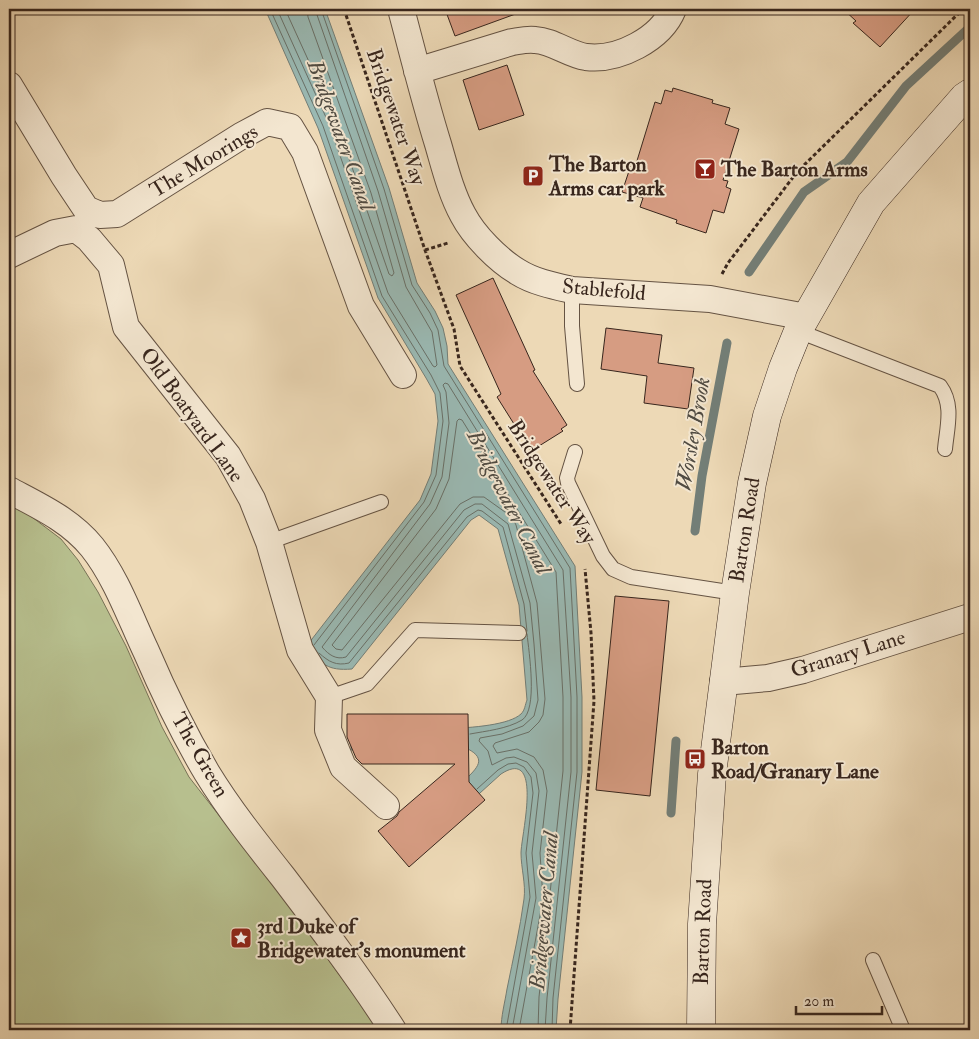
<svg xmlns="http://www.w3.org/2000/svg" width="979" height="1039" font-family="'IM FELL Double Pica',serif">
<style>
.green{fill:#b7bf8e;stroke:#787256}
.water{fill:#9ab9b3;stroke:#737e77}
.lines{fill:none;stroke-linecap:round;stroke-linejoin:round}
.shore{stroke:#697068;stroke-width:1}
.stream{stroke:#737e77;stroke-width:9}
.building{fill:#d69c82;stroke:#38261d}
.service-casing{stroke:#655343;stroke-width:16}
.minor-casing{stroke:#655343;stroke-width:28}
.secondary-casing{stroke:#38261d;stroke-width:29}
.path{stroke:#38261d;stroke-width:3;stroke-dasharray:4 2.5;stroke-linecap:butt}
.service{stroke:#f3e6d0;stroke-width:14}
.minor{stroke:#f3e6d0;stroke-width:26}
.secondary{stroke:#f3e6d0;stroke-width:28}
.labels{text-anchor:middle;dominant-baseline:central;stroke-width:4;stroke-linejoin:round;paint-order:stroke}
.street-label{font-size:21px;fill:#38261d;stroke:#f3e6d0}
.poi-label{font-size:21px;font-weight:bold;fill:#38261d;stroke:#f3e6d0;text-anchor:start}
.water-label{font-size:22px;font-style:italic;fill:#504b42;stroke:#f3e6d0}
</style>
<rect width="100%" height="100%" fill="#edd9b6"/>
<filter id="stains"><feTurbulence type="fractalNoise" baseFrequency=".004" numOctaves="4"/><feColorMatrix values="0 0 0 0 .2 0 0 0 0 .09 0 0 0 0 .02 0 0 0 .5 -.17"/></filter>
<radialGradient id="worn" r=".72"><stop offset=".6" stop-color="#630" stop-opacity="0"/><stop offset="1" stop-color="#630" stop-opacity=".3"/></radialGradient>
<!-- green -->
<path class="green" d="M 9,505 L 28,514 L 61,539 L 78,560 L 98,592 L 126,646 L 162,727 L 189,777 L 279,892 L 375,1024 L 377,1030 L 9,1030 Z"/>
<!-- water -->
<path class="water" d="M 265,9 L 325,9 L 389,188 L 417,283 L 435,311 L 443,328 L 447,346 L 448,364 L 575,566 L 582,697 L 582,772 L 558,999 L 556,1030 L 501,1030 C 501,1016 505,1002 507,989 C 513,959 520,929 524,899 C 526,884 521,868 521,853 C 521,836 544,746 501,774 L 407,859 L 466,779 C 477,768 487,759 468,749 L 351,750 L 351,728 C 385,728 498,735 521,714 C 525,710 525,705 527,700 L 519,605 L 498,529 L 479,515 L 471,520 L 352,669 C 327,671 323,664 305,648 L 420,500 L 431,474 L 438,421 L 435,394 L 426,378 L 378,298 L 318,128 Z"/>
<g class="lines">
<!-- shore -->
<path class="shore" d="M 270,9 L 323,126 L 382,296 L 431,375 L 440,393 L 443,421 L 436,475 L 424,502 L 314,645
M 277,9 L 329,124 L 388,293 L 433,366 L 435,367 L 437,365 L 432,332 L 406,287 L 378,191 L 315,9
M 285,9 L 336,121 L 389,274 L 392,276 L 394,273 L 371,193 L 308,17 L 307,9
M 321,9 L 384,189 L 412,285 L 430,313 L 438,330 L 444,366 L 570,568 L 577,697 L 577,772 L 553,998 L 552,1030
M 319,653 C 329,662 336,666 349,663 L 467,517 L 478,510 L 482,511 L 503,527 L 524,604 L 527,631
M 470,734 C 486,731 507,729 522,720 C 538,710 529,652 527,634
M 477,789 L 498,770 L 508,764 L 516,763 L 524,767 L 531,777 L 533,793 L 526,853 L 530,897 L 506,1030
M 512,1030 L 536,898 L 532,853 L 539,791 L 536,773 L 527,762 L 514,757 L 506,758 L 492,765 L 488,751 L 479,741 L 480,738 L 502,734 L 523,726 L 534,716 L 538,700 L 534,644 L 530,603 L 508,524 L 482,504 L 475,504 L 464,510 L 346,657 C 336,660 329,655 322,647 L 430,504 L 442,477 L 449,423 L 446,392 L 443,385 L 445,383 L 448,384 L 563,570 L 571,697 L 571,772 L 547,998 L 545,1030
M 519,1030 L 543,899 L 540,853 L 547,791 L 543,770 L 534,757 L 517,749 L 497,753 L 493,746 L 495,743 L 529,732 L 539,722 L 543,715 L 545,699 L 537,603 L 516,525 L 512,517 L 484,497 L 473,497 L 460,504 L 342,650 L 336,649 L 332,645 L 436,509 L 449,479 L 457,421 L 459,419 L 462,420 L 556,572 L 563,697 L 563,771 L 539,997 L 538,1030"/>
<!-- stream -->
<path class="stream" d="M 749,272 L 804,192 L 847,162 L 906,86 L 970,27
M 695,531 L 702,476 L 727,343
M 671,813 L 676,741"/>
</g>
<!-- building -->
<path class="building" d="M 445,9 L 520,9 L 521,12 L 455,36 Z
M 843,9 L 915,9 L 880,47 L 853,23 L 856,21 Z
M 507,65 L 524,115 L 479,130 L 463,80 Z
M 673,88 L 713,100 L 712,103 L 730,108 L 725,124 L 739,129 L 723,180 L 728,181 L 726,187 L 731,189 L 724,213 L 713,210 L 706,233 L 676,223 L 677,220 L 640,207 L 643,198 L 622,192 L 632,162 L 636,164 L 655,102 L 661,104 L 665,90 L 672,92 Z
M 493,278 L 535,370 L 533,371 L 567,425 L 561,429 L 563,431 L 531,451 L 497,397 L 501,394 L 456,295 Z
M 606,328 L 662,335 L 658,363 L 694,368 L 688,409 L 644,403 L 647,376 L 601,369 Z
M 615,596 L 669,601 L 650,796 L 596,790 Z
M 347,714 L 468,714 L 469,782 L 485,800 L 409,867 L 378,831 L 397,816 L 399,812 L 455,764 L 362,764 L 356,758 L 347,737 Z"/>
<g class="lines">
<!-- service casing -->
<g class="service-casing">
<path id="service" d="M 572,290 L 572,326 L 577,384
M 798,331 L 940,386 C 954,405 947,427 945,449
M 575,452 L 567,478 L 568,483 L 603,556 L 613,569 L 631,577 L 735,593
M 269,542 L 381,502
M 329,697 L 367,684 L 415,630 L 519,633
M 873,960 L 903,1030"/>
</g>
<!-- minor casing -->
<g class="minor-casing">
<path id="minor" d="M 401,9 C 413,54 424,99 438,144 C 445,168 451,193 463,215 C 474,236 498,260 518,272 C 534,282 554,286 572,290 L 710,299 L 806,317
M 417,71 L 512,42 C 519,41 527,39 535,40 C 553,41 568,54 586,57 C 618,61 661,39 673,9
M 9,85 L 64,176 L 86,209 L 100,215 L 117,214 L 241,136 L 267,122 L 290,127 L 305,152 L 361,306 L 403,375
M 9,255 L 55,233 L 76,229 L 89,239 L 111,265 L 126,327 L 228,456 L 252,499 L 269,542 L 300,650 L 329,697 L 328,730 L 343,767 L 386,806
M 9,490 C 39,506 70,520 92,547 C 116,577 130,617 146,651 C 164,693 184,734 207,773 C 229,809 256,843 283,877 C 321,927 359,977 393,1030
M 723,682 L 768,678 L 803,670 L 970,617"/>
</g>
<!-- secondary casing -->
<g class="secondary-casing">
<path id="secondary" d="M 701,1030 L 702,924 L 712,774 L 735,593 L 752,483 L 767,416 L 783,368 L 798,331 L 871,203 L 964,97 L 970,93"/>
</g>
<!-- path -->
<path class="path" d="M 344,9 L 425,250 L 454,329 L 460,366 L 561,524
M 425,250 L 448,243
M 722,274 L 728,263 L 797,172 L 963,9
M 570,1030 L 594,701 L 591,633 L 585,569"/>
<!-- service -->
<use href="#service" class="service"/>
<!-- minor -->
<use href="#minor" class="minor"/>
<!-- secondary -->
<use href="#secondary" class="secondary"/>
</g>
<!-- icons -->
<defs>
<g id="bar-square" transform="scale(1.125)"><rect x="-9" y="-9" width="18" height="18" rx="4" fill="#8f2418" stroke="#f3e6d0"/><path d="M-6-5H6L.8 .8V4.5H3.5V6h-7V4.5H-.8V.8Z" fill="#fff"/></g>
<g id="parking-square" transform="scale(1.125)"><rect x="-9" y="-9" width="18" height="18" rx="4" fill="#8f2418" stroke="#f3e6d0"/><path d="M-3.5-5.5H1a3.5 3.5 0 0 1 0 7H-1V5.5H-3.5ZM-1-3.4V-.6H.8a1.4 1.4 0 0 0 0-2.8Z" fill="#fff"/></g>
<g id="bus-square" transform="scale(1.125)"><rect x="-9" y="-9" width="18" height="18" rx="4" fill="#8f2418" stroke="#f3e6d0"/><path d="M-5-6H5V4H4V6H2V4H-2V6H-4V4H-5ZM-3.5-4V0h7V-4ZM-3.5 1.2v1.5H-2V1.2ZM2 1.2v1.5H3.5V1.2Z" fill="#fff"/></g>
<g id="sight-square" transform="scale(1.125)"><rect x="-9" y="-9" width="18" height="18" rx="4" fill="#8f2418" stroke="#f3e6d0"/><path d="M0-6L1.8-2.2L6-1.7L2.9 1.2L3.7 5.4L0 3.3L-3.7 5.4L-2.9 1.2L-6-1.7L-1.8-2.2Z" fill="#fff"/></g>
</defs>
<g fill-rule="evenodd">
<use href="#bar-square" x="705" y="169"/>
<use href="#parking-square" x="533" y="176"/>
<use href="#bus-square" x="695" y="759"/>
<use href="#sight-square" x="241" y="938"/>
</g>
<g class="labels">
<!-- street labels -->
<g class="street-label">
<text transform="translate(396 117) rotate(71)">Bridgewater Way</text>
<text transform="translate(204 161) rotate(-31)">The Moorings</text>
<text transform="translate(604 290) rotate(5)">Stablefold</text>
<text transform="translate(192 415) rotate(54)">Old Boatyard Lane</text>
<text transform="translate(552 482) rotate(57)">Bridgewater Way</text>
<text transform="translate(745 530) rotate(-81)">Barton Road</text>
<text transform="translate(848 654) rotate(-17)">Granary Lane</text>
<text transform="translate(200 755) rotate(60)">The Green</text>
<text transform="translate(703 932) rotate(-88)">Barton Road</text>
</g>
<!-- poi labels -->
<g class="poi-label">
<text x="549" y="164">The Barton<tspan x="549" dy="24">Arms car park</tspan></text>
<text x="721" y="169">The Barton Arms</text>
<text x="711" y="747">Barton<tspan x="711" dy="24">Road/Granary Lane</tspan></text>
<text x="257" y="926">3rd Duke of<tspan x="257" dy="24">Bridgewater's monument</tspan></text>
</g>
<!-- water labels -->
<g class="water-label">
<text transform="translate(341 135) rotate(70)">Bridgewater Canal</text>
<text transform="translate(693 434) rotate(-80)">Worsley Brook</text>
<text transform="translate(509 502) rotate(63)">Bridgewater Canal</text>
<text transform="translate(544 911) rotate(-85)">Bridgewater Canal</text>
</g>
</g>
<!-- margin -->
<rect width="979" height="1039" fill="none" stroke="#edd9b6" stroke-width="30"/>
<rect x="10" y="10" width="959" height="1019" fill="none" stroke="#38261d" stroke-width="2.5"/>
<rect x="15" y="15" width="949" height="1009" fill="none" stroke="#38261d"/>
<!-- scale -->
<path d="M796 1006v8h86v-8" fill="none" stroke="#38261d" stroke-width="2.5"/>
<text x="804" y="1006" font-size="15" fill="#38261d" stroke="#f3e6d0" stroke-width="4" paint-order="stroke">20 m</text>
<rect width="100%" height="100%" filter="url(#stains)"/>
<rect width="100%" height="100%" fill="url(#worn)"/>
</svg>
